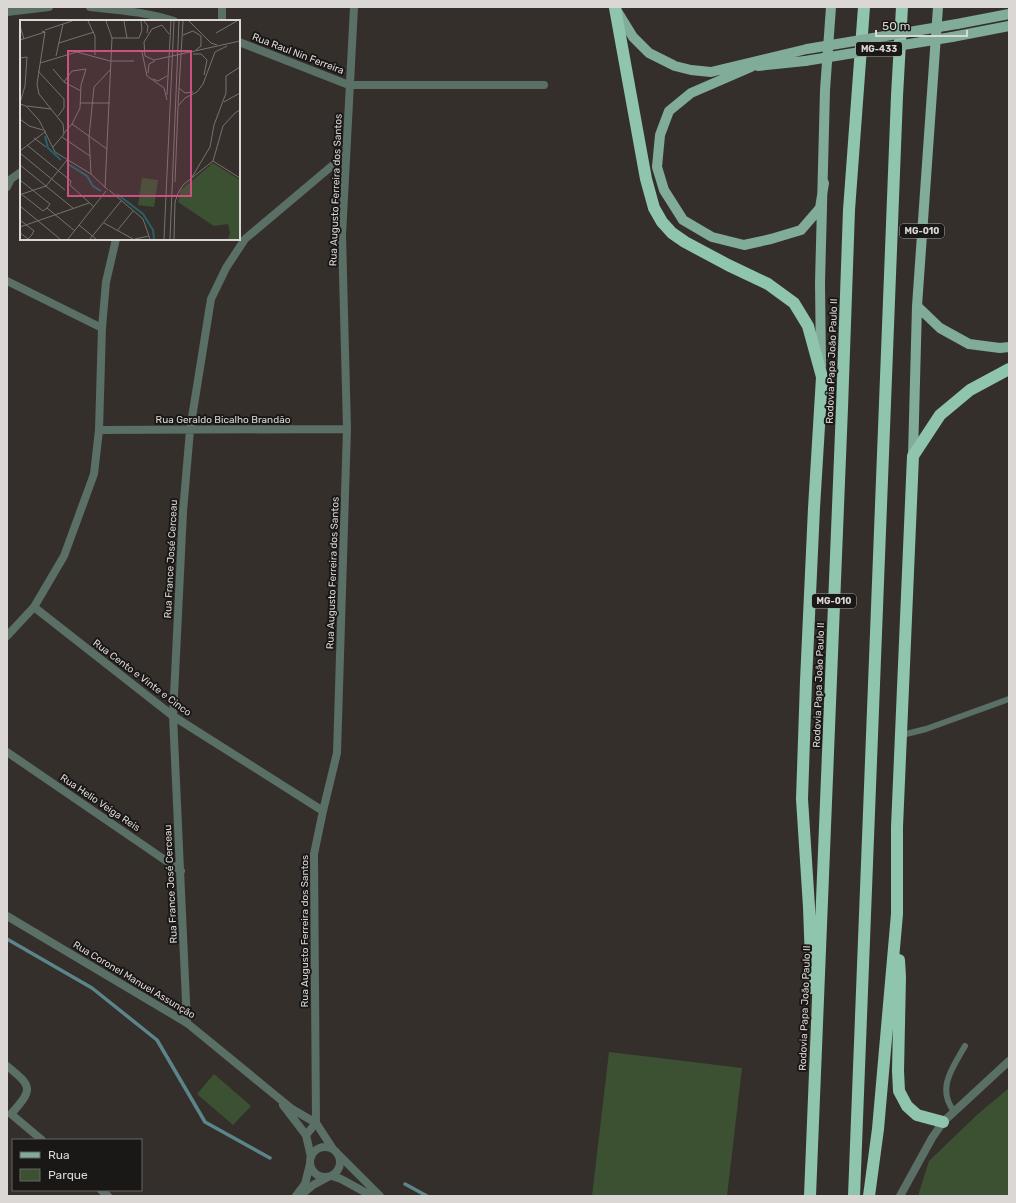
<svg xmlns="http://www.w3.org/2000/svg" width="1016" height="1203" font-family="Rubik,sans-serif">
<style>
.green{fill:#3b5132}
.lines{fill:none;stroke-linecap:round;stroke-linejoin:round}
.stream{stroke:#5c858b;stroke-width:3.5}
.service{stroke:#5a6f65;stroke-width:6}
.minor{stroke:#5a6f65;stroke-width:8}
.tertiary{stroke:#5a6f65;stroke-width:8}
.primary{stroke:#80ac99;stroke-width:10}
.motorway{stroke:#8fc4ad;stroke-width:12}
.primary-bridge{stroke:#80ac99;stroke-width:10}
.labels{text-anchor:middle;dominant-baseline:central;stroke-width:4;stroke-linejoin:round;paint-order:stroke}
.shield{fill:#1a1817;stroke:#a19e9c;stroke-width:1}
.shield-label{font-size:9px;font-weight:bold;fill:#dbd7d5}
.street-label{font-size:10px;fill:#dbd7d5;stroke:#1a1817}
.inset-river{fill:none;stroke:#25626b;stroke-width:2}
.inset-road{fill:none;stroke:#777270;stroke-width:1}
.view{fill:#ca5180;fill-opacity:0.15;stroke:#ca5180;stroke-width:2}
.inset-edge{fill:none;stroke:#dbd7d5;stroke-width:2}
</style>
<rect width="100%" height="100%" fill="#352f2c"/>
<!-- green -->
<path class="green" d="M 609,1052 L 742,1068 L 727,1196 L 592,1196 Z
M 214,1074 L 251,1106 L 233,1125 L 197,1094 Z
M 1009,1088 L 1009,1196 L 918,1196 L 929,1161 L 978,1114 Z"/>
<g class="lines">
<!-- stream -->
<path class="stream" d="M 7,939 L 92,988 L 157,1040 L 205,1122 L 270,1158
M 405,1184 L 427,1196"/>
<!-- service -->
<path class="service" d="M 902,735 L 926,729 L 1009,699
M 954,1111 C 936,1089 953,1067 965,1046"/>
<!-- minor -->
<path class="minor" d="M 90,7 C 118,10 147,12 174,21
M 7,12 L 49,7
M 222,21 L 222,7
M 239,42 L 349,85 L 544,85
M 7,187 L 11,179 L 21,172
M 7,281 L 102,328
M 99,430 L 347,429
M 34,607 L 173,716 L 323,811
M 7,636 L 34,607 L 64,556 L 94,474 L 99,430 L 102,328 L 106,282 L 116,239
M 7,752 L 181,871
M 187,1023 L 173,716 L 183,512 L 190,430 L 211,299 L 226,268 L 245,239 L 346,154
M 7,1066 C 33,1087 33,1089 11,1114 L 42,1140
M 306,1135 L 316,1123 L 314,854 L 323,811 L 337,753 L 347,429 L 342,235 L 354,7
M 339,1155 L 380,1196
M 332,1176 L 341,1179 L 372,1196
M 101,1190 L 108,1196"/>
<!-- tertiary -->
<path class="tertiary" d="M 7,916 L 187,1023 L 292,1109 L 316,1123 L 333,1149
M 283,1105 L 306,1135 L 311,1157
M310 1162a15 15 0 1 1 30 0a15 15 0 1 1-30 0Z
M 296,1196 L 305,1184 L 310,1164
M 300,1196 L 313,1185 L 328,1177
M 900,1196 L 932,1138 L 943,1122 L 1009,1061"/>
<!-- primary -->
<path class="primary" d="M 617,11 L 633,37 L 649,53 L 675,66 L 691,70 L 711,72 L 807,49
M 957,24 L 1009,14
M 952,37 L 1009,26
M 758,66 L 805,61
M 751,67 L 691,93 L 669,111 L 660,135 L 657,167 L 664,190 L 683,220 L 712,237 L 744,245 L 771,239 L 801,230 L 820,208 L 824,183
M 917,306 L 940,328 L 969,344 L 1000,348 L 1009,347
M 821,365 L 820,283 L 825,90 L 831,7
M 913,456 L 917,306 L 938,7"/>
<!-- motorway -->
<path class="motorway" d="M 615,8 L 646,179 L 654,208 L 662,222 L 672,233 L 685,242 L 728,265 L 768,284 L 794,303 L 808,326 L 822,377 L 814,508 L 806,681 L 802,799 L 809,907 L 812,988
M 899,960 L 900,977 L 898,1071 L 899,1091 L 907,1106 L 917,1115 L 943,1122
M 810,1196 L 842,408 L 849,210 L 864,7
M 854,1196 L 897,96 L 902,7
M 869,1196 L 878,1129 L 897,914 L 897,827 L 913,456 L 940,415 L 970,390 L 1009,369"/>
<!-- primary-bridge -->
<path class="primary-bridge" d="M 807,49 L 957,24
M 805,61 L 952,37"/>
</g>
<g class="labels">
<!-- shield labels -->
<g class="shield">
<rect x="856" y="42" width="46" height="14" rx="3"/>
<rect x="900" y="224" width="44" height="14" rx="3"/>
<rect x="812" y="594" width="44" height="14" rx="3"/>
</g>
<g class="shield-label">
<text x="879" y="49">MG-433</text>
<text x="922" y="231">MG-010</text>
<text x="834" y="601">MG-010</text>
</g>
<!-- street labels -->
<g class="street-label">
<text transform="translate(298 54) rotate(21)">Rua Raul Nin Ferreira</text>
<text transform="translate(336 190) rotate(-88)">Rua Augusto Ferreira dos Santos</text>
<text transform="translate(832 361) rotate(-88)">Rodovia Papa João Paulo II</text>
<text x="223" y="420">Rua Geraldo Bicalho Brandão</text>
<text transform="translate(171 559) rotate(-87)">Rua France José Cerceau</text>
<text transform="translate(333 573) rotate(-88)">Rua Augusto Ferreira dos Santos</text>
<text transform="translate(142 678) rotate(37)">Rua Cento e Vinte e Cinco</text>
<text transform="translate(819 685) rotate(-88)">Rodovia Papa João Paulo II</text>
<text transform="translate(100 803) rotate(34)">Rua Helio Veiga Reis</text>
<text transform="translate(171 884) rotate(-93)">Rua France José Cerceau</text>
<text transform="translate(305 931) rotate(-90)">Rua Augusto Ferreira dos Santos</text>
<text transform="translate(134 980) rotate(31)">Rua Coronel Manuel Assunção</text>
<text transform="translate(805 1008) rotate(-88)">Rodovia Papa João Paulo II</text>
</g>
</g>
<!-- overview -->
<g transform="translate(20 20)">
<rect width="220" height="220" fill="#352f2c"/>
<path d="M 193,143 L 220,160 L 220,219 L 208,219 L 210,213 L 208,204 L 194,206 L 158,182 L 160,171 ZM 122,158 L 138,160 L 134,187 L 118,185 Z" fill="#3b5132"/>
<path class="inset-river" d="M 25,116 L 28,128 L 41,140M 48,144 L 67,156 L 73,166 L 81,171M 97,174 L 123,194 L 133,210 L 134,219"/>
<path class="inset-road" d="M 68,1 L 75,16 L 75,35M 104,1 L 107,18M 124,1 L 128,6 L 127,13M 169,1 L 191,23 L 197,25M 0,6 L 4,19M 25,10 L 52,1M 25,12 L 17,64 L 19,74 L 43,104 L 44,114 L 33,127M 196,13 L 217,1M 149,14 L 142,5 L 132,9 L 124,22 L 125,36 L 134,40 L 220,21M 163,15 L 173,11 L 181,16 L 181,26 L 176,30M 92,18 L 119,18 L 122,10 L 121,1M 0,20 L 25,12 L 22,11M 39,23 L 74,12M 122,32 L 127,56 L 144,68 L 147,80M 173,34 L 181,34 L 187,40 L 184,55M 36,36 L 43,4M 0,38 L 7,37 L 5,66 L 0,83M 20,43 L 57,32 L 90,41 L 114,41M 33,49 L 44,62 L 61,71M 18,51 L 44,79 L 44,88 L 38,96M 128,53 L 129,44 L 135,41M 133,59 L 138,61 L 147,56M 44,62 L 52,51 L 66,49 L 61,65 L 60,88 L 52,104 L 44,113M 159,68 L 165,73 L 173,72M 147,75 L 151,1M 204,82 L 220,73M 60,83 L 90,83M 0,84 L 6,86 L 19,100 L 35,132 L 71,154 L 88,170M 158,85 L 163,1M 7,86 L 31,89M 0,99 L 9,106 L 23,110M 52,104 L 87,129M 42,117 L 70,136M 14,118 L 26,127M 7,125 L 51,161 L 50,165 L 74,187M 0,131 L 26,111M 0,133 L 45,170M 193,141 L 220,158M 0,145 L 53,188M 71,154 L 69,117 L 74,67 L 90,50M 172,157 L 190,127 L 194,105 L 206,73 L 206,56 L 220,47M 0,160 L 30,184 L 27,188M 155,162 L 158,86 L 165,78 L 177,72 L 183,64 L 195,32 L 207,26M 26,166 L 47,140M 85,168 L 92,18 L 86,1M 89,170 L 123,199 L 130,219M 0,173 L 23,191 L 27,188M 2,174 L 26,166M 0,186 L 40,219M 27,188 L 55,211M 0,200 L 14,211 L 11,216M 84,203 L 113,219M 59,205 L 76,219M 0,207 L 69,183M 97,211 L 113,191M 0,213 L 8,219 L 11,216M 48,219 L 86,171M 70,219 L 101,181M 115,219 L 129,216M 144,219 L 154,1M 150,219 L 159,1M 154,219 L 155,182 L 158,173 L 163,165 L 193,141 L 203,106 L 215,93 L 220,90"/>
<path class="view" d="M 48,31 L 171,31 L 171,176 L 48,176 Z"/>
<rect width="220" height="220" class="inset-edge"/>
</g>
<!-- border -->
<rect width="1016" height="1203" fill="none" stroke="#dbd7d5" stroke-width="16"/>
<!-- legend -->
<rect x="12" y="1139" width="130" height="52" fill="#1a1817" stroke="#676463"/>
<rect x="20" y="1152" width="20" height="6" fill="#80ac99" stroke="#676463"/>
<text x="48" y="1159" font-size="12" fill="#dbd7d5">Rua</text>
<rect x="20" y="1169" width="20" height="12" fill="#3b5132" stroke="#676463"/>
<text x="48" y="1179" font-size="12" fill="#dbd7d5">Parque</text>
<!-- scale -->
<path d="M876 30v6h91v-6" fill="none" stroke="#dbd7d5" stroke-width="2"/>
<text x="882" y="30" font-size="12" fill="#dbd7d5" stroke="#1a1817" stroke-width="3" paint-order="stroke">50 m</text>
</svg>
